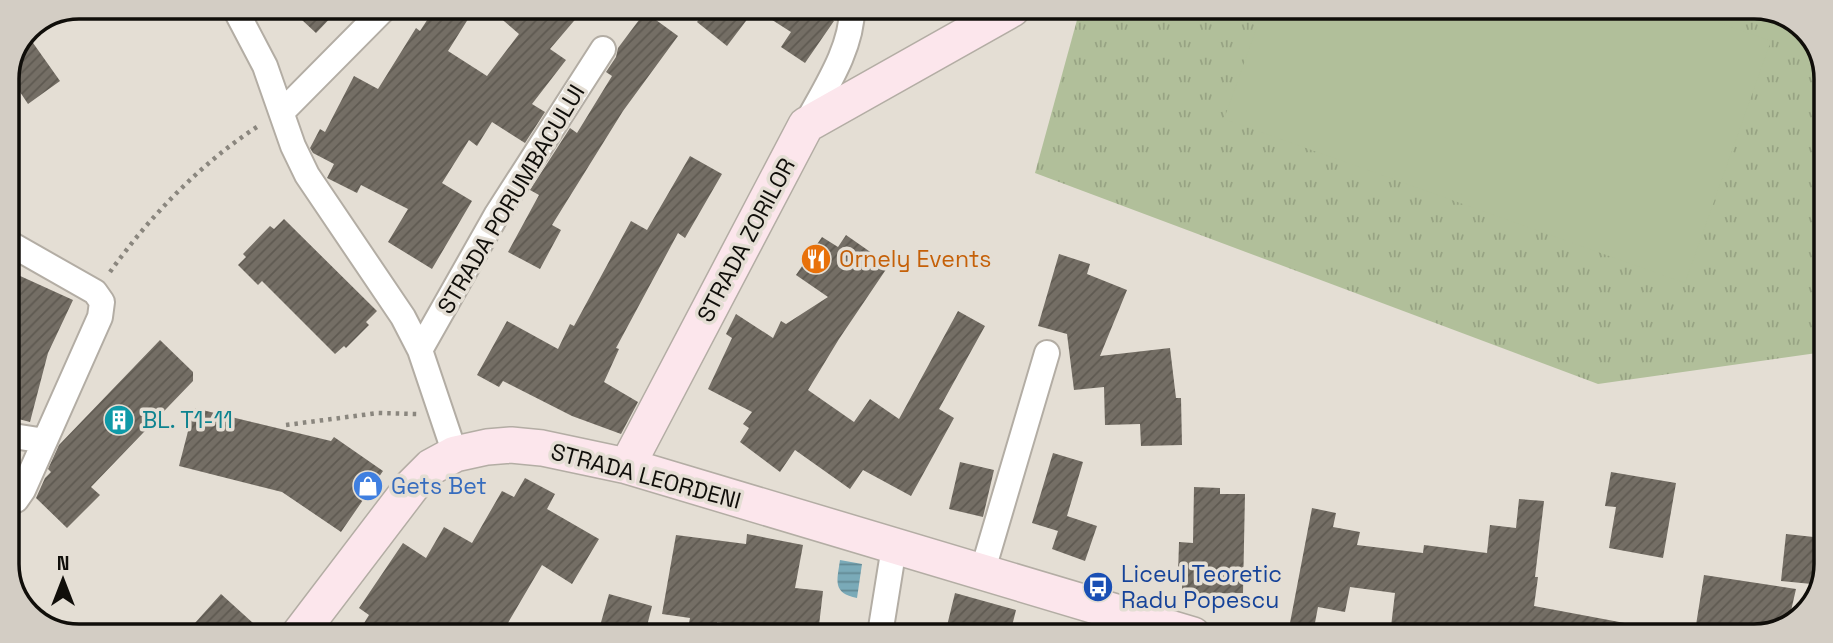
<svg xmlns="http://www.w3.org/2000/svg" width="1833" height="643" font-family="'Space Grotesk',sans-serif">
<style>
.grass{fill:url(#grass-tufts)}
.green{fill:#b1bf9a}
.water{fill:url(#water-rules)}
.building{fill:url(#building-hatch)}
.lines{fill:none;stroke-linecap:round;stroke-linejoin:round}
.street-casing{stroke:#b3ada4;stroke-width:28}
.secondary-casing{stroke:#b3ada4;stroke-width:38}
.path{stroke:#8a867e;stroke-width:4.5;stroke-dasharray:3.5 5;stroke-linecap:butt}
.street{stroke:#fff;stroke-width:24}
.secondary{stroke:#fce6ec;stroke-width:35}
.labels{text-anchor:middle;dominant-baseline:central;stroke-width:7;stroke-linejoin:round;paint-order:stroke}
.street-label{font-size:23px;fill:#100e0a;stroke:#e4ded4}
.food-label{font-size:23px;fill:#c56008;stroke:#e4ded4;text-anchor:start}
.culture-label{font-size:23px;fill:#0d838f;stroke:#e4ded4;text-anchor:start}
.shop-label{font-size:23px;fill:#366cbe;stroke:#e4ded4;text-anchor:start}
.transit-label{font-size:23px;fill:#164399;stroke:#e4ded4;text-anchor:start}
.rim{fill:none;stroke:#100e0a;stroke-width:3.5}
</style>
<defs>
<pattern id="grass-tufts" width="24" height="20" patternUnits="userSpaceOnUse" patternTransform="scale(1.75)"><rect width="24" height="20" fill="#b1bf9a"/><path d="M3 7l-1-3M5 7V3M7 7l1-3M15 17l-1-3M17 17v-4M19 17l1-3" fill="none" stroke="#97a383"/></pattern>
<pattern id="water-rules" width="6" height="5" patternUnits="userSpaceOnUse" patternTransform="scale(1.75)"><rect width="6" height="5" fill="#7aaab8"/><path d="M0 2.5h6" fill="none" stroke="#638994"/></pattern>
<pattern id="building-hatch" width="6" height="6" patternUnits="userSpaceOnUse" patternTransform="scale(1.75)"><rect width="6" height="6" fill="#746e65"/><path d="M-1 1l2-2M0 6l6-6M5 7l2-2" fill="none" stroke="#5e5951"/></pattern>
</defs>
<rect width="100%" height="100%" fill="#e4ded4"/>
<!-- grass -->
<path class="grass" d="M 1080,9 L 1776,11 L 1811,35 L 1826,75 L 1824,352 L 1598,384 L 1035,173 Z"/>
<!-- green -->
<path class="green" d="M 1263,10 L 1685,11 L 1771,41 L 1685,283 L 1224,119 Z"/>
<!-- water -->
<path class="water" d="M 840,560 L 862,564 L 857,598 C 832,593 837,581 840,560 Z"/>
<!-- building -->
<path class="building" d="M 288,7 L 316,8 L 340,8 L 316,33 Z
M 435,8 L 475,8 L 448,51 L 487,76 L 519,34 L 489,8 L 585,8 L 550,49 L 566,60 L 532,104 L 545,112 L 525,143 L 492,122 L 477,146 L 469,140 L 442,183 L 472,201 L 432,269 L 388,242 L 408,209 L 361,185 L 357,193 L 327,178 L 334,164 L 313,153 L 310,148 L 320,129 L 325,132 L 354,76 L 378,89 L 416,28 L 420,31 Z
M 708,8 L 815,9 L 834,21 L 805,63 L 781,47 L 791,32 L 755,9 L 727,46 L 697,22 Z
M 645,12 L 678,36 L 623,111 L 552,225 L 561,230 L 540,269 L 508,252 L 539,195 L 530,190 L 570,128 L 577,133 L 612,76 L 606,72 L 616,57 L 618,48 Z
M 26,33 L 60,81 L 28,104 L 8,74 Z
M 690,156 L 722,174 L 685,238 L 678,233 L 616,348 L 619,349 L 604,382 L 638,402 L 621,434 L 572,416 L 503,381 L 499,387 L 477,375 L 507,321 L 558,349 L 570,324 L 574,326 L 631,221 L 647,230 Z
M 284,219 L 377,311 L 366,322 L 369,325 L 346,348 L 344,346 L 335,354 L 262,281 L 258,285 L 238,265 L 246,257 L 243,254 L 270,226 L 274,229 Z
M 846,235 L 889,265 L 839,339 L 808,390 L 854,422 L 870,399 L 899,419 L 958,311 L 985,326 L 939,409 L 954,418 L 911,496 L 863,470 L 850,489 L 795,450 L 780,472 L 740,442 L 749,428 L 743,424 L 752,412 L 708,389 L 732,338 L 726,334 L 736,314 L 773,338 L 781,321 L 786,324 L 828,297 L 796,275 L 822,237 L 838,247 Z
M 1059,254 L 1090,264 L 1087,274 L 1127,290 L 1100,356 L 1170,348 L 1176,398 L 1181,398 L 1182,445 L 1141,446 L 1140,424 L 1105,425 L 1104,387 L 1074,390 L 1067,334 L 1038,326 Z
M 7,270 L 73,300 L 48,353 L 30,422 L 7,416 Z
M 160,340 L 193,372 L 193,381 L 91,487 L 100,495 L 67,528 L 36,498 L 45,478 L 51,472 L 48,469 L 59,445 Z
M 194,408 L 331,441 L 334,437 L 383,471 L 341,532 L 282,492 L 179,466 Z
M 1053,453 L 1083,462 L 1067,516 L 1097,526 L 1085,561 L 1052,549 L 1058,531 L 1032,523 Z
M 960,462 L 994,470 L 983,517 L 949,509 Z
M 1611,472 L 1676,483 L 1663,558 L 1609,548 L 1616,507 L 1605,506 Z
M 525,478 L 555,494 L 547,509 L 599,539 L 572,584 L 542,565 L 502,633 L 358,633 L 369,615 L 359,608 L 403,543 L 426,558 L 444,527 L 472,543 L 502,491 L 514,497 Z
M 1194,487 L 1220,488 L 1220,494 L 1245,494 L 1243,593 L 1182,594 L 1182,575 L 1178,575 L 1179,542 L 1193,543 Z
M 1519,499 L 1544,501 L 1535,577 L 1538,577 L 1534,606 L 1630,624 L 1629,636 L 1473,635 L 1473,633 L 1432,628 L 1431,635 L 1390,635 L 1395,593 L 1350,587 L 1345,612 L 1318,607 L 1314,628 L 1290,623 L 1312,508 L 1336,513 L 1333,527 L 1360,532 L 1357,545 L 1423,553 L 1424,545 L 1487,553 L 1490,525 L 1516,528 Z
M 747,534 L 803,545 L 795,588 L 823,591 L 818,634 L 774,634 L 775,630 L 717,622 L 716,634 L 687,634 L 690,618 L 662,614 L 676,535 L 746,544 Z
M 1786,534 L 1823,538 L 1822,585 L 1781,581 Z
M 1704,575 L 1796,589 L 1788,624 L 1754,636 L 1727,636 L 1728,631 L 1696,625 Z
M 955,593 L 1016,610 L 1010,634 L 945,634 Z
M 221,594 L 264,633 L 186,633 Z
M 609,594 L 652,606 L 645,634 L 598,633 Z"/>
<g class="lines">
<!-- street casing -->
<g class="street-casing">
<path id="street" d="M 234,7 L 265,66 L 293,146 L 307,175 L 403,317 L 420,350 L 455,454
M 282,112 L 385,8
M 806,124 C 824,90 852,49 852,9
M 7,242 L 95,292 L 102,302 L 100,317 L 23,490 L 16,500 L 7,504
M 420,350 L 497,214 L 603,49
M 7,435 L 45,441
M 982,573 L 1047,353
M 880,634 L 894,547"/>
</g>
<!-- secondary casing -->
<g class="secondary-casing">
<path id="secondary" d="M 627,466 L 806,125 L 1012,9
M 300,633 L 412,486 L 431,467 L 455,454 L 487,447 L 511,445 L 542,448 L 627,466 L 1193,635"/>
</g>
<!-- path -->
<path class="path" d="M 110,272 C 149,217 203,161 260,125
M 286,425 L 378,413 L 417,414"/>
<!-- street -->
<use href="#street" class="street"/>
<!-- secondary -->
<use href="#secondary" class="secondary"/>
</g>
<!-- icons -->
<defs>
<g id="restaurant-disc" transform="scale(1.575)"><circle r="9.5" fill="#e8710a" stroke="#e4ded4"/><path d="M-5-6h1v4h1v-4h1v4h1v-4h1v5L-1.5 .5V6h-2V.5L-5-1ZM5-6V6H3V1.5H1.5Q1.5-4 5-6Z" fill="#fff"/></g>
<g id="building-disc" transform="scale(1.575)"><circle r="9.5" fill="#0f9aa8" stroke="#e4ded4"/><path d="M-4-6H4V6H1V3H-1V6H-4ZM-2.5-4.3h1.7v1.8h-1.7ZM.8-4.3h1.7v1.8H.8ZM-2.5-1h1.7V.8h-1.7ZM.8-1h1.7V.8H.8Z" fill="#fff"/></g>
<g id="shop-disc" transform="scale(1.575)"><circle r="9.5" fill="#3f7fe0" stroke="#e4ded4"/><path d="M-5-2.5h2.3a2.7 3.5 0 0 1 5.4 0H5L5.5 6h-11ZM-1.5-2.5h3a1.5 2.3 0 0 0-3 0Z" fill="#fff"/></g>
<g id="bus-disc" transform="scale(1.575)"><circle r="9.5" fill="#1a4fb4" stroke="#e4ded4"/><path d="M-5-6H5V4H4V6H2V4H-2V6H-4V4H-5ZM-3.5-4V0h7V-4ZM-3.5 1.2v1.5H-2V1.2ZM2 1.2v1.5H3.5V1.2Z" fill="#fff"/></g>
</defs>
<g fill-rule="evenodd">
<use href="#restaurant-disc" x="816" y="259"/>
<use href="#building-disc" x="119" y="420"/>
<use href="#shop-disc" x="368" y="486"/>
<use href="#bus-disc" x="1098" y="587"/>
</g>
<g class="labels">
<!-- street labels -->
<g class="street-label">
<text transform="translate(511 199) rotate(-59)">STRADA PORUMBACULUI</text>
<text transform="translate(746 240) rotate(-62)">STRADA ZORILOR</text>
<text transform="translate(646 476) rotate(15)">STRADA LEORDENI</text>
</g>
<!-- food labels -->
<g class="food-label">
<text x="839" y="259">Ornely Events</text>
</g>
<!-- culture labels -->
<g class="culture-label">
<text x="142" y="420">BL. T1-11</text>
</g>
<!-- shop labels -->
<g class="shop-label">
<text x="391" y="486">Gets Bet</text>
</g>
<!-- transit labels -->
<g class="transit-label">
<text x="1121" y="574">Liceul Teoretic<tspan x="1121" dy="26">Radu Popescu</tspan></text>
</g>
</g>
<!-- crop -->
<path d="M0 0H1833V643H0ZM79 19H1754A60 60 0 0 1 1814 79V564A60 60 0 0 1 1754 624H79A60 60 0 0 1 19 564V79A60 60 0 0 1 79 19Z" fill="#d3cdc4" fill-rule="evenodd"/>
<path class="rim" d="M79 19H1754A60 60 0 0 1 1814 79V564A60 60 0 0 1 1754 624H79A60 60 0 0 1 19 564V79A60 60 0 0 1 79 19Z"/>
<!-- north arrow -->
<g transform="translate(63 580)" stroke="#e4ded4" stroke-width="5" paint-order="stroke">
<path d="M0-5L12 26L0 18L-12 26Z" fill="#100e0a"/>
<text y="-10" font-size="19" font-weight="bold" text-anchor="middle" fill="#100e0a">N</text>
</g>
</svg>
